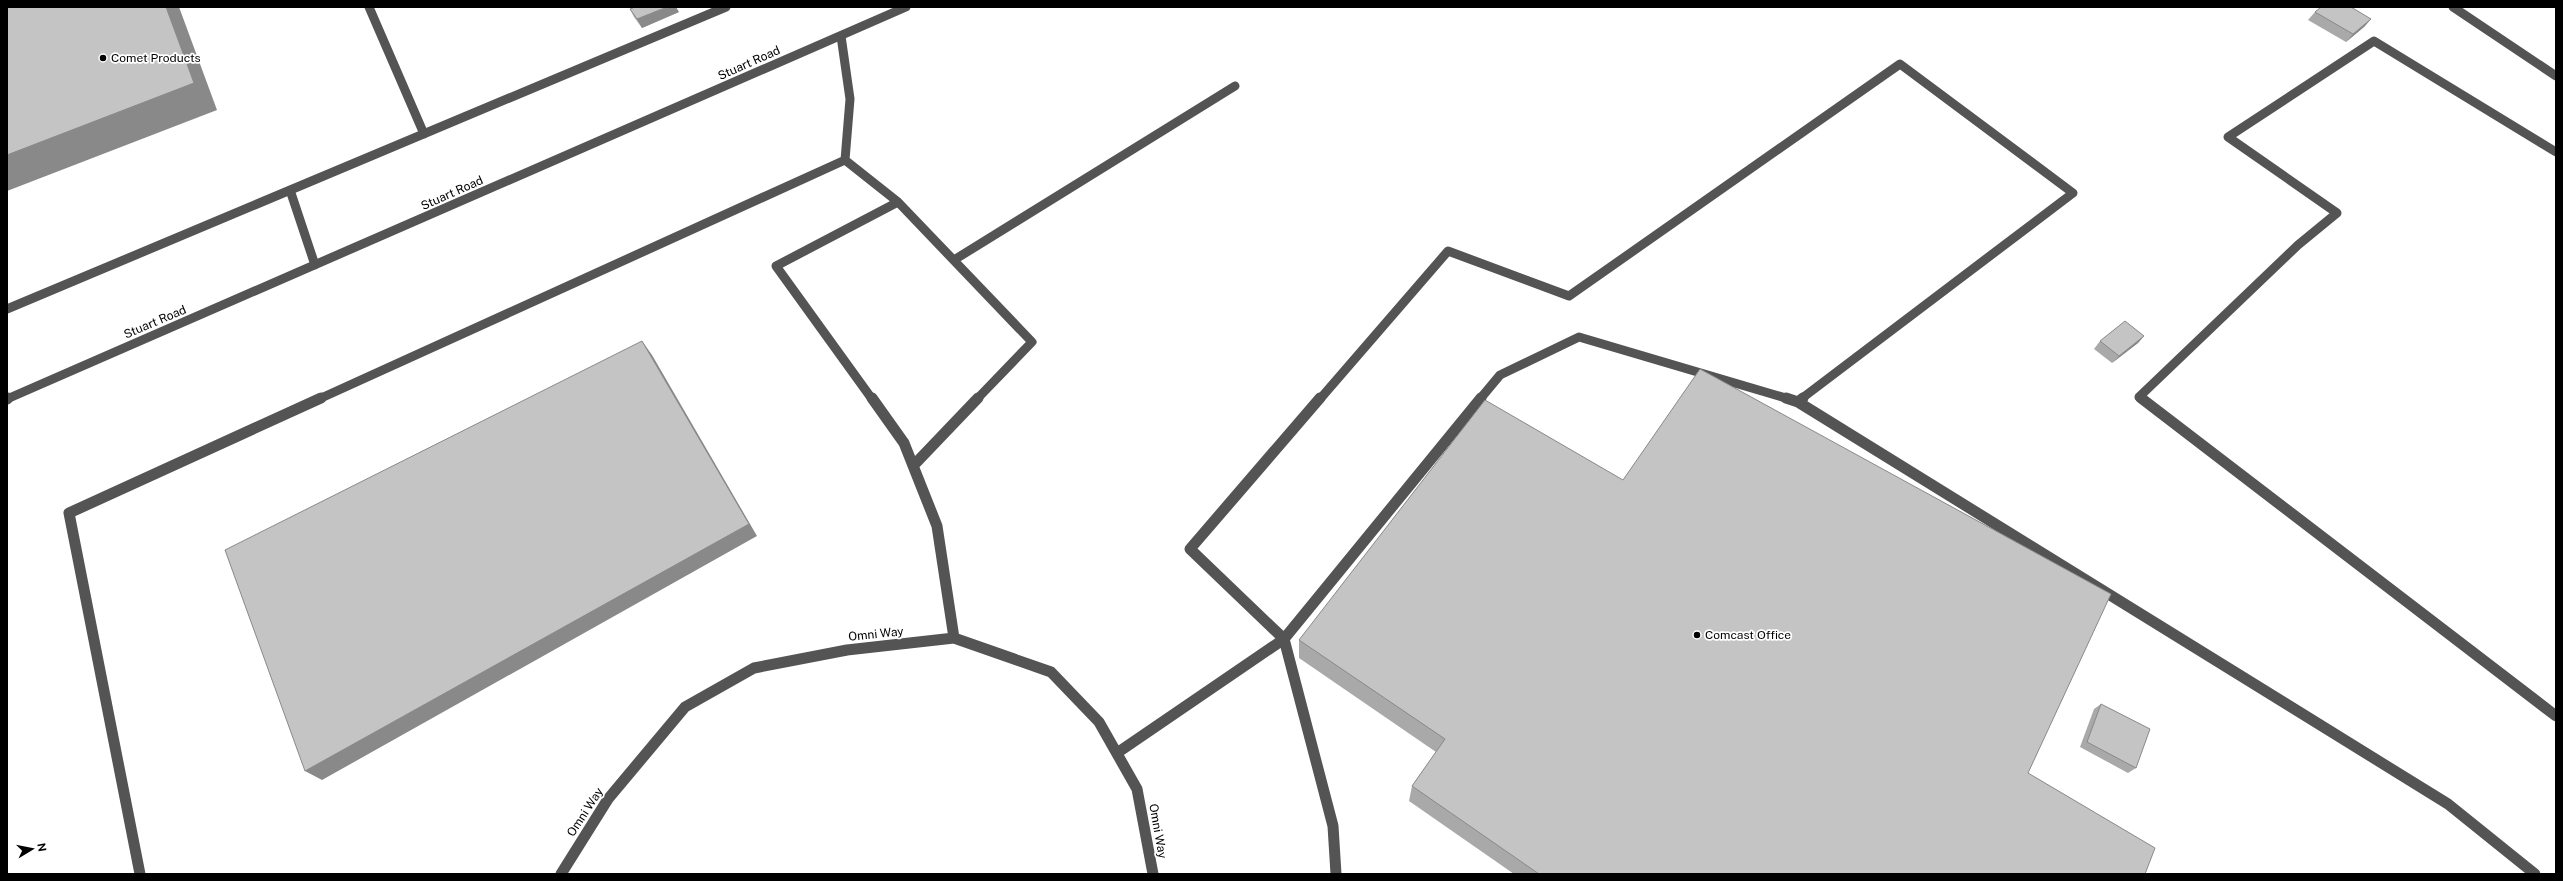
<svg xmlns="http://www.w3.org/2000/svg" width="2563" height="881" font-family="'Public Sans',sans-serif">
<style>
.lines{fill:none;stroke-linecap:round;stroke-linejoin:round}
.minor-far1{stroke:#545454;stroke-width:9}
.minor{stroke:#545454;stroke-width:11}
.wall{fill:#a9a9a9}
.shaded-wall{fill:#898989}
.building{fill:#c4c4c4;stroke:#898989}
.poi-dot{fill:#000;stroke:#fff;stroke-width:1.5}
.labels{text-anchor:middle;dominant-baseline:central;stroke-width:3.5;stroke-linejoin:round;paint-order:stroke}
.poi-label{font-size:12px;fill:#000;stroke:#fff;text-anchor:start}
.street-label{font-size:12px;fill:#000;stroke:#fff}
</style>
<rect width="100%" height="100%" fill="#fff"/>
<g class="lines">
<!-- minor-far1 -->
<path class="minor-far1" d="M 369,7 L 424,134
M 2453,7 L 2556,76
M 841,36 L 850,99 L 845,160
M 845,160 L 898,202 L 1032,342 L 977,399
M 290,190 L 315,265
M 954,260 L 1235,86
M 7,309 L 726,7
M 7,399 L 906,7
M 319,399 L 845,160
M 872,399 L 776,266 L 898,202
M 1320,399 L 1448,251 L 1569,296 L 1900,64 L 2073,193 L 1801,399
M 1480,399 L 1500,375 L 1579,337 L 1789,399
M 2142,399 L 2139,397 L 2298,245 L 2337,213 L 2228,137 L 2374,41 L 2556,152"/>
<!-- minor -->
<path class="minor" d="M 872,398 L 904,443 L 937,526 L 954,638
M 1786,398 L 1798,402
M 1803,398 L 1798,402 L 2448,804 L 2535,874
M 2141,398 L 2556,716
M 7,399 L 8,398
M 913,466 L 978,398
M 1117,753 L 1284,639 L 1190,549 L 1320,398
M 140,874 L 69,513 L 321,398
M 561,874 L 608,799 L 685,707 L 754,668 L 847,650 L 954,638 L 1051,672 L 1099,722 L 1137,789 L 1153,874
M 1336,874 L 1333,826 L 1284,639 L 1481,398"/>
</g>
<!-- wall -->
<path class="wall" d="M 630,9 L 679,12 L 642,28 L 634,17 Z
M 2315,12 L 2371,19 L 2364,27 L 2346,42 L 2308,20 Z
M 2144,336 L 2138,343 L 2112,363 L 2094,349 L 2100,341 Z
M 1299,640 L 2028,773 L 2145,874 L 1514,874 L 1409,801 L 1412,786 L 1436,752 L 1299,658 Z
M 2101,704 L 2136,768 L 2128,773 L 2080,747 L 2094,709 Z"/>
<!-- shaded-wall -->
<path class="shaded-wall" d="M 166,7 L 179,7 L 217,110 L 7,191 L 7,155 Z
M 667,7 L 676,7 L 679,12 L 642,28 L 637,19 Z
M 2371,19 L 2364,27 L 2346,42 L 2353,34 Z
M 2144,336 L 2138,343 L 2112,363 L 2119,356 Z
M 642,341 L 652,355 L 757,536 L 322,780 L 305,771 Z"/>
<!-- building -->
<path class="building" d="M 7,7 L 166,7 L 194,83 L 7,155 Z
M 635,7 L 667,7 L 637,19 L 630,9 Z
M 2321,7 L 2351,7 L 2371,19 L 2353,34 L 2315,12 Z
M 2125,321 L 2144,336 L 2119,356 L 2100,341 Z
M 642,341 L 749,524 L 305,771 L 225,550 Z
M 1700,369 L 2111,594 L 2028,773 L 2155,848 L 2145,874 L 1539,874 L 1412,786 L 1445,739 L 1299,640 L 1485,400 L 1623,480 Z
M 2101,704 L 2150,729 L 2136,768 L 2087,742 Z"/>
<!-- markers -->
<g class="poi-dot">
<circle cx="103" cy="58" r="4"/>
<circle cx="1697" cy="635" r="4"/>
</g>
<g class="labels">
<!-- poi labels -->
<g class="poi-label">
<text x="111" y="58">Comet Products</text>
<text x="1705" y="635">Comcast Office</text>
</g>
<!-- street labels -->
<g class="street-label">
<text transform="translate(749 63) rotate(-24)">Stuart Road</text>
<text transform="translate(452 193) rotate(-24)">Stuart Road</text>
<text transform="translate(155 322) rotate(-23)">Stuart Road</text>
<text transform="translate(876 634) rotate(-6)">Omni Way</text>
<text transform="translate(585 812) rotate(-57)">Omni Way</text>
<text transform="translate(1158 831) rotate(80)">Omni Way</text>
</g>
</g>
<!-- border -->
<rect width="2563" height="881" fill="none" stroke="#000000" stroke-width="16"/>
<!-- north arrow -->
<g transform="translate(32 849) rotate(80)" stroke="#ffffff" stroke-width="3" paint-order="stroke">
<path d="M0-3L7 15L0 10L-7 15Z" fill="#000000"/>
<text y="-6" font-size="11" font-weight="bold" text-anchor="middle" fill="#000000">N</text>
</g>
</svg>
